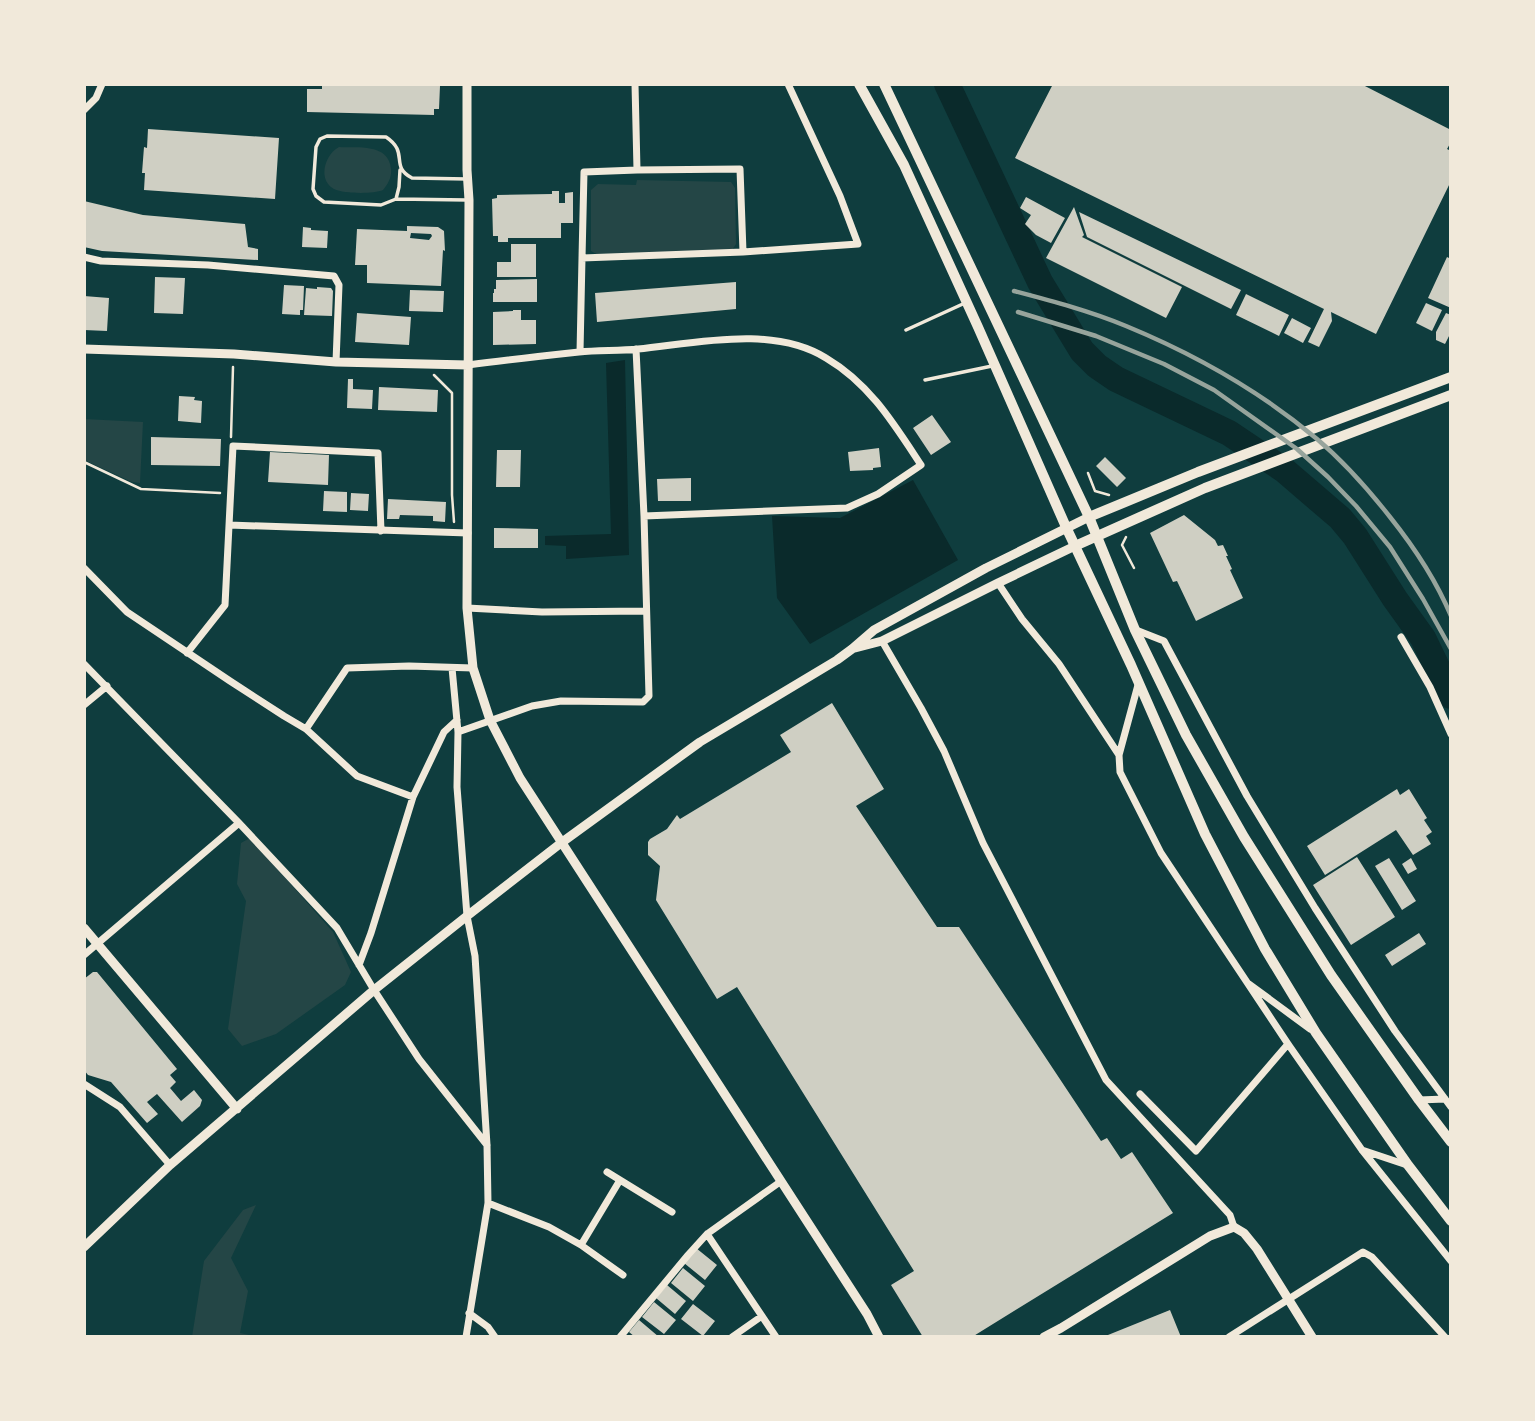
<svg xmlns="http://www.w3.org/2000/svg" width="1535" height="1421" font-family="'Titillium Web',sans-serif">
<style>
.green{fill:#244646}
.water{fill:#0a2a2b}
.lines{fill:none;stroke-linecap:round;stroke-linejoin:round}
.river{stroke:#0a2a2b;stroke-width:26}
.building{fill:#cfcfc3;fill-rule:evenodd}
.path{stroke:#f1e9da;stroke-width:2.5}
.service{stroke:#f1e9da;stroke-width:3.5}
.minor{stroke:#f1e9da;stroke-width:7}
.tertiary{stroke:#f1e9da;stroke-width:9}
.primary{stroke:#f1e9da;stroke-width:10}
.trunk{stroke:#f1e9da;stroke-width:10}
.rail{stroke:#97a49c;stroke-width:4.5}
</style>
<rect width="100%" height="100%" fill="#0f3d3e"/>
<!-- green -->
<path class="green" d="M 339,147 C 357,148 389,143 391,169 C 392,177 388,184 383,190 C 373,194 345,194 334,189 C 317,180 325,154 339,147 Z
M 637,180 L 731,182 L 735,188 L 736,244 L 732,250 L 598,255 L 591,251 L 591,190 L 598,184 L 636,185 Z
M 84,419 L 143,422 L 140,483 L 132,482 L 84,460 Z
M 250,838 L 333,932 L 351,972 L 345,985 L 276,1034 L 242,1046 L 228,1029 L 246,901 L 237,884 L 241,843 Z
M 256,1205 L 231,1258 L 248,1291 L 240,1333 L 258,1337 L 192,1337 L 204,1261 L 243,1210 Z"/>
<!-- water -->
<path class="water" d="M 625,360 L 629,555 L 566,559 L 566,546 L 545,545 L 545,536 L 611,534 L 606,363 Z
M 913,480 L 958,560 L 810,644 L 777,598 L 772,516 L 840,518 Z"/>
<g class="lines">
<!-- river -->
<path class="river" d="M 947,84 L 1040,282 L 1082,351 L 1097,366 L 1116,379 L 1229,433 L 1284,470 L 1340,518 L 1355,536 L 1395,599 L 1423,638 L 1451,696"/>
</g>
<!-- building -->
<path class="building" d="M 322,84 L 433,84 L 433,86 L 440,86 L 439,109 L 434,109 L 434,115 L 307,112 L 307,89 L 322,89 Z
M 1053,84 L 1361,84 L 1451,130 L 1451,142 L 1447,149 L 1451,151 L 1451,181 L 1376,334 L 1331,312 L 1332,321 L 1319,347 L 1308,342 L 1324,309 L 1015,158 Z
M 148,129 L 279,138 L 275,199 L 144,190 L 145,173 L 142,173 L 144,147 L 147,148 Z
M 552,191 L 559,191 L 559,203 L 565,203 L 565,193 L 573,192 L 573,223 L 561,223 L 561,238 L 508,238 L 508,242 L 498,242 L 498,236 L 493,236 L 492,199 L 497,198 L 497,195 L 552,194 Z
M 1026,197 L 1065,218 L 1051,243 L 1036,235 L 1025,224 L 1031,215 L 1020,208 Z
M 84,201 L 143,215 L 245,224 L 248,247 L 258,249 L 258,260 L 102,251 L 84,247 Z
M 1074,207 L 1084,235 L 1082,237 L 1182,287 L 1166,318 L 1046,258 Z
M 1079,212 L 1241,290 L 1231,309 L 1087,237 Z
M 407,226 L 438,227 L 444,231 L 445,251 L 443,250 L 441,286 L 367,283 L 367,265 L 355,265 L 357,229 L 407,231 ZM 411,233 L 431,234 L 432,236 L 429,240 L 410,238 Z
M 303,227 L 311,228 L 311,230 L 328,231 L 327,248 L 302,247 Z
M 511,244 L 536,244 L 536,277 L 497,277 L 497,262 L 511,262 Z
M 1447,257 L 1451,259 L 1451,308 L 1428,298 Z
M 155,277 L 185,278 L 183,314 L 154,313 Z
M 537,279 L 537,302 L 493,302 L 493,293 L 494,293 L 494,289 L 496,289 L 496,280 Z
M 736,282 L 736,309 L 597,322 L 595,293 Z
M 284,285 L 304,286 L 303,310 L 300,310 L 300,315 L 282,314 Z
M 317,287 L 331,288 L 333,291 L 332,316 L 304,315 L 306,288 L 317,289 Z
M 410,290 L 444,291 L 443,312 L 409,311 Z
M 1246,294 L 1289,315 L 1279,336 L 1236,315 Z
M 84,296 L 109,298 L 107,331 L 84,330 Z
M 1426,303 L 1442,310 L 1432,331 L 1416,323 Z
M 513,310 L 521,310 L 521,320 L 536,320 L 536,344 L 493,345 L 493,312 L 513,311 Z
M 357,313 L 411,317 L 409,345 L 355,342 Z
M 1446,313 L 1451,315 L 1451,332 L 1445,344 L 1436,340 L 1436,332 Z
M 1292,318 L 1311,328 L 1303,343 L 1284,333 Z
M 348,379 L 353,379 L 353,389 L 373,390 L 372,409 L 347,408 Z
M 379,387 L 438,390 L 437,412 L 378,410 Z
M 179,396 L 195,397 L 194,400 L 202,401 L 201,423 L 178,421 Z
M 932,415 L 951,442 L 931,455 L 913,428 Z
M 151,437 L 221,439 L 220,466 L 151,465 Z
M 879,448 L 881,467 L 873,468 L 873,470 L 850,471 L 848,452 Z
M 497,450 L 521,450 L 520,487 L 496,487 Z
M 270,452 L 329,455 L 328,485 L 268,482 Z
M 1105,457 L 1126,478 L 1117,487 L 1096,466 Z
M 691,478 L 691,501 L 658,501 L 657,479 Z
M 324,491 L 347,492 L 347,512 L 323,511 Z
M 351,493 L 369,494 L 368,511 L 350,510 Z
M 388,499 L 446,502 L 445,522 L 433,521 L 433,516 L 400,515 L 399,519 L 387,519 Z
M 1184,515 L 1215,540 L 1218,546 L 1223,545 L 1228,556 L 1226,556 L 1232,569 L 1230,570 L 1243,598 L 1196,621 L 1177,581 L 1173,582 L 1150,533 Z
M 494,528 L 538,529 L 538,548 L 494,548 Z
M 832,703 L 884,789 L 856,806 L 937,927 L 959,927 L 1101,1141 L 1107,1138 L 1121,1159 L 1132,1152 L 1173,1213 L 972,1337 L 923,1337 L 891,1285 L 914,1271 L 737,987 L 717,999 L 656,900 L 660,866 L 648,855 L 648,842 L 650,839 L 667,829 L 677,815 L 680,819 L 791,752 L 780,735 Z
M 1397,789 L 1400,795 L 1409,789 L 1427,818 L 1424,820 L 1432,832 L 1426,836 L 1431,844 L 1413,855 L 1396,830 L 1325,875 L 1307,846 Z
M 1357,857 L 1395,917 L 1351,945 L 1313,885 Z
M 1389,858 L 1416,901 L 1402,910 L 1375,866 Z
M 1411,858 L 1417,869 L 1408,874 L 1402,864 Z
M 1419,933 L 1426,944 L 1392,966 L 1385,955 Z
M 93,972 L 97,972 L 177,1069 L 170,1075 L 176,1082 L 170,1088 L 181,1101 L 194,1090 L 202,1100 L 200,1106 L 182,1122 L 157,1094 L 147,1102 L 158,1114 L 147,1123 L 111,1082 L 88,1075 L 84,1070 L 84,979 Z
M 696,1248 L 717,1265 L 705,1280 L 684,1263 Z
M 683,1268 L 705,1286 L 693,1301 L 671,1283 Z
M 667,1285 L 686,1301 L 675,1314 L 656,1298 Z
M 654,1302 L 676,1320 L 664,1334 L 642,1317 Z
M 693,1304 L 715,1321 L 703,1336 L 681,1319 Z
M 1170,1310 L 1181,1337 L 1103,1337 Z
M 639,1320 L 659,1337 L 635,1337 L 629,1332 Z"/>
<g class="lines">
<!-- path -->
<path class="path" d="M 434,375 L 452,393 L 452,495 L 454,522
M 231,437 L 233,367
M 84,462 L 141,489 L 220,493
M 1088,473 L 1095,491 L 1109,495
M 1126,537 L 1122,545 L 1134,568"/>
<!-- service -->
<path class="service" d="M 396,199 L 399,187 L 400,170
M 467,200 L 396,199 L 381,205 L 324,202 L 316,196 L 313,189 L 316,147 L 320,139 L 327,136 L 386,137 C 410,153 389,166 412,178 L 467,179
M 906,330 L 965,303
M 925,380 L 992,366"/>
<!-- minor -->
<path class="minor" d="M 635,84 L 637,170
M 84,110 L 96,98 L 102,84
M 743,252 L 740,169 L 637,170 L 584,172 L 582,258 L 743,252 L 858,244 L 840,196 L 788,84
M 84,257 L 101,261 L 208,265 L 334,276 L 339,285 L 336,362
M 580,352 L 582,258
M 468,365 C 505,360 542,356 579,352 C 599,350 619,351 638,349 C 697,343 773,325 826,358 C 870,384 894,424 921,465 L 878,494 L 847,508 L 644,516 L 636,349
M 229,525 L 468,533
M 84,568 L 127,612 L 230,681 L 284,716 L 306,729 L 357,776 L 413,797
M 998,583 L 1022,619 L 1059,664 L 1119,755
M 467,608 L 542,612 L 646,611
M 1136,630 L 1164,641 L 1247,796 L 1315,908 L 1395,1031 L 1451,1107
M 1401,637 L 1430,687 L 1451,734
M 882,641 L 921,708 L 944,751 L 983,843 L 1106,1080 L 1230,1215 L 1234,1227
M 187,653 L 225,605 L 233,446 L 378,453 L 381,531
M 84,664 L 239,823 L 337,928 L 374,990 L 419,1059 L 487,1145
M 452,668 L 458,732 L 457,787 L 467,916 L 475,956 L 487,1145 L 488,1203 L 466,1337
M 1138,685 L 1119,755 L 1120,772 L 1161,853 L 1288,1044 L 1362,1150 L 1451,1261
M 84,705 L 107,686
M 306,729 L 347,668 L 409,666 L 473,668
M 458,732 L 532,706 L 561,701 L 643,702 L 649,696 L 644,516
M 84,955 L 239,823
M 359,965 L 371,933 L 413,797 L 444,732 L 457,720
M 1249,984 L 1310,1029
M 84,1084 L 120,1107 L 170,1165
M 1140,1094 L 1196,1151 L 1288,1044
M 1419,1100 L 1445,1099
M 1362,1150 L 1407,1165
M 607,1172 L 672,1212
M 488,1203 L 549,1227 L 581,1245 L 623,1275
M 581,1245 L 620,1180
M 469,1313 L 488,1327 L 495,1337
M 620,1337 L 688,1255 L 707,1234
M 732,1337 L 762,1316
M 776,1337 L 707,1234 L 780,1182
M 1229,1337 L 1363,1252 L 1372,1257 L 1445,1337"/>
<!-- tertiary -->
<path class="tertiary" d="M 467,84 L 467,170 L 469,200 L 467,608 L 473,668 L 490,720 L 520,778 L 867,1314 L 879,1337
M 84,349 L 234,354 L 336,362 L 468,365
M 855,648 L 882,641 L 998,583 L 1075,546
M 84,928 L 237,1109
M 84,1247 L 170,1165 L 374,990 L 467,916 L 561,843 L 700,742 L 837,660 L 852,649 L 874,630 L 986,568 L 1089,517
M 1044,1337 L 1061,1328 L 1210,1236 L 1234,1227 L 1244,1233 L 1257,1249 L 1312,1337"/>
<!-- primary -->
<path class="primary" d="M 1089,517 L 1198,472 L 1451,377
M 1075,546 L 1205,488 L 1451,395"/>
<!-- trunk -->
<path class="trunk" d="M 859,84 L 904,165 L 978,327 L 1066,527 L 1131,665 L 1205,834 L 1265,949 L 1316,1033 L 1408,1165 L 1451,1221
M 884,84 L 1089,517 L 1135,630 L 1186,735 L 1244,837 L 1331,975 L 1419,1100 L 1451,1142"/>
<!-- rail -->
<path class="rail" d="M 1014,291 C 1052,301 1090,311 1126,326 C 1194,354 1261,392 1317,439 C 1344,462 1368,489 1390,517 C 1414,547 1436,580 1451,616
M 1018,312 L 1096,336 L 1164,364 L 1214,390 L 1297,449 L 1328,477 L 1356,506 L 1390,547 L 1423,599 L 1451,649"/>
</g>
<!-- border -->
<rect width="1535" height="1421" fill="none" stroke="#f1e9da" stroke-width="172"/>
</svg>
